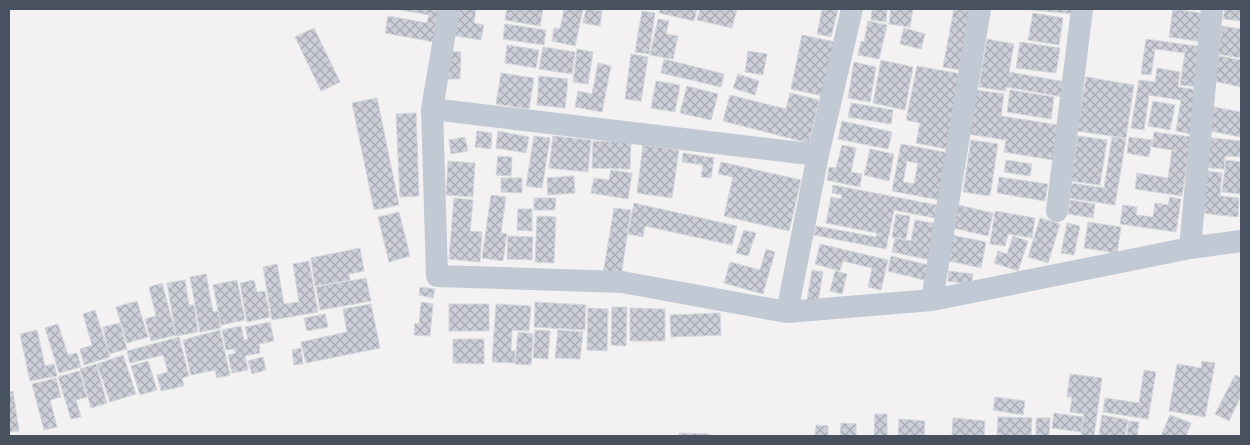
<svg xmlns="http://www.w3.org/2000/svg" width="1250" height="445" font-family="Raleway,sans-serif">
<style>
.building{fill:url(#building-cross-hatch);stroke:#d4d6dd;fill-rule:evenodd}
.lines{fill:none;stroke-linecap:round;stroke-linejoin:round}
.minor{stroke:#c1c9d4;stroke-width:22}
</style>
<defs>
<pattern id="building-cross-hatch" width="8" height="8" patternUnits="userSpaceOnUse" patternTransform="scale(1.25)"><rect width="8" height="8" fill="#cccfd7"/><path d="M0 0l8 8M0 8l8-8" fill="none" stroke="#a7aab2"/></pattern>
</defs>
<rect width="100%" height="100%" fill="#f3f1f1"/>
<!-- building -->
<path class="building" d="M 395,9 L 446,9 L 440,43 L 385,33 L 388,16 L 427,23 L 429,15 Z
M 454,9 L 476,9 L 474,23 L 484,25 L 481,40 L 450,35 Z
M 507,9 L 543,9 L 540,26 L 505,20 Z
M 564,9 L 583,9 L 575,46 L 552,41 L 554,28 L 560,29 Z
M 586,9 L 602,11 L 600,26 L 583,23 Z
M 660,9 L 697,9 L 694,21 L 659,13 Z
M 700,9 L 737,9 L 732,28 L 697,20 Z
M 822,9 L 838,9 L 831,37 L 817,34 Z
M 872,9 L 887,9 L 886,22 L 871,20 Z
M 891,9 L 913,9 L 910,27 L 889,24 Z
M 954,9 L 971,9 L 959,70 L 943,67 Z
M 1021,9 L 1074,9 L 1074,14 Z
M 1173,9 L 1207,14 L 1203,42 L 1169,37 Z
M 1225,9 L 1241,9 L 1241,21 L 1223,19 Z
M 642,11 L 655,13 L 649,54 L 635,52 Z
M 1033,13 L 1063,18 L 1059,45 L 1028,40 Z
M 658,19 L 669,21 L 666,34 L 678,36 L 673,59 L 650,55 Z
M 868,21 L 887,25 L 879,59 L 858,55 L 861,41 L 864,42 Z
M 505,24 L 546,30 L 544,45 L 503,39 Z
M 1222,26 L 1241,29 L 1241,58 L 1218,54 Z
M 314,28 L 340,82 L 321,91 L 295,37 Z
M 904,28 L 925,34 L 921,49 L 900,44 Z
M 802,35 L 835,42 L 823,96 L 791,89 Z
M 987,39 L 1014,44 L 1009,72 L 1066,82 L 1063,97 L 1006,87 L 1006,91 L 979,87 Z
M 1146,39 L 1203,47 L 1197,87 L 1180,85 L 1185,53 L 1155,49 L 1151,75 L 1141,74 Z
M 1020,42 L 1060,48 L 1056,73 L 1016,68 Z
M 507,45 L 539,50 L 536,68 L 505,63 Z
M 543,47 L 575,52 L 572,74 L 539,69 Z
M 577,49 L 593,52 L 588,84 L 573,82 Z
M 446,51 L 461,52 L 460,79 L 446,79 Z
M 748,51 L 767,54 L 763,75 L 745,72 Z
M 631,54 L 648,57 L 641,101 L 625,99 Z
M 1219,56 L 1241,60 L 1241,87 L 1214,81 Z
M 664,59 L 724,74 L 721,87 L 661,73 Z
M 881,60 L 913,67 L 905,110 L 873,103 Z
M 854,62 L 876,67 L 870,102 L 848,98 Z
M 598,63 L 611,66 L 602,112 L 575,107 L 578,91 L 592,94 Z
M 917,66 L 961,74 L 947,149 L 916,143 L 920,123 L 906,120 Z
M 1157,68 L 1180,72 L 1178,87 L 1198,90 L 1192,134 L 1176,131 L 1181,100 L 1149,95 L 1144,130 L 1131,128 L 1139,80 L 1155,82 Z
M 501,73 L 534,78 L 529,109 L 496,104 Z
M 738,74 L 759,81 L 755,95 L 733,88 Z
M 539,76 L 568,79 L 565,108 L 537,105 Z
M 1086,77 L 1134,85 L 1126,138 L 1077,131 Z
M 656,81 L 680,85 L 675,112 L 651,108 Z
M 687,86 L 718,94 L 711,120 L 680,113 Z
M 975,90 L 1004,94 L 1001,116 L 1058,125 L 1053,160 L 1004,152 L 1006,140 L 968,134 Z
M 1010,90 L 1054,97 L 1051,119 L 1007,112 Z
M 790,93 L 819,100 L 809,143 L 723,121 L 730,95 L 786,109 Z
M 377,98 L 399,205 L 374,210 L 352,103 Z
M 1153,101 L 1175,105 L 1170,130 L 1148,126 Z
M 851,103 L 893,110 L 891,124 L 848,117 Z
M 1214,107 L 1241,112 L 1241,137 L 1210,131 Z
M 416,113 L 419,196 L 400,197 L 396,114 Z
M 842,121 L 892,132 L 888,149 L 838,139 Z
M 477,131 L 492,133 L 491,149 L 475,147 Z
M 498,131 L 529,137 L 526,153 L 496,148 Z
M 1154,132 L 1191,137 L 1182,196 L 1135,189 L 1137,173 L 1168,178 L 1172,150 L 1152,147 Z
M 534,136 L 550,138 L 542,188 L 526,186 Z
M 553,136 L 591,140 L 588,172 L 549,168 Z
M 1078,136 L 1107,140 L 1100,185 L 1071,181 Z
M 465,137 L 468,151 L 451,154 L 449,140 Z
M 1112,137 L 1126,139 L 1115,205 L 1068,198 L 1070,183 L 1104,188 Z
M 1129,137 L 1152,140 L 1149,157 L 1127,153 Z
M 1203,137 L 1241,141 L 1241,157 L 1225,156 L 1224,169 L 1200,167 Z
M 971,140 L 998,144 L 990,196 L 963,192 Z
M 593,141 L 631,142 L 630,169 L 592,168 Z
M 901,144 L 949,153 L 940,200 L 892,191 ZM 907,161 L 918,163 L 914,184 L 903,182 Z
M 643,145 L 679,150 L 672,198 L 637,193 Z
M 842,145 L 856,148 L 851,172 L 862,174 L 860,187 L 827,180 L 829,167 L 836,168 Z
M 870,149 L 894,154 L 889,181 L 864,175 Z
M 683,153 L 714,158 L 711,178 L 701,177 L 703,165 L 682,162 Z
M 498,156 L 512,157 L 511,176 L 496,175 Z
M 1006,160 L 1032,164 L 1030,176 L 1004,172 Z
M 1226,160 L 1241,162 L 1241,194 L 1222,192 Z
M 448,161 L 475,163 L 473,197 L 446,195 Z
M 721,162 L 801,180 L 789,231 L 724,216 L 733,177 L 718,174 Z
M 611,170 L 632,173 L 628,199 L 591,193 L 594,178 L 609,180 Z
M 1206,171 L 1222,173 L 1220,196 L 1239,198 L 1238,217 L 1201,213 Z
M 574,176 L 575,193 L 548,195 L 547,178 Z
M 999,177 L 1048,184 L 1045,201 L 997,193 Z
M 501,178 L 522,178 L 522,193 L 501,192 Z
M 833,185 L 942,206 L 940,219 L 894,210 L 886,249 L 814,235 L 816,226 L 876,237 L 877,233 L 826,223 L 831,197 L 841,199 L 842,195 L 832,193 Z
M 491,195 L 506,197 L 501,233 L 507,234 L 503,261 L 482,258 Z
M 1170,197 L 1181,199 L 1176,232 L 1120,224 L 1123,205 L 1137,207 L 1136,215 L 1153,217 L 1155,203 L 1168,205 Z
M 454,198 L 473,200 L 470,231 L 482,232 L 480,262 L 449,259 Z
M 534,198 L 556,198 L 555,210 L 534,210 Z
M 1070,200 L 1095,204 L 1093,218 L 1068,214 Z
M 634,203 L 737,226 L 732,245 L 645,226 L 643,237 L 628,234 Z
M 958,205 L 993,213 L 988,236 L 953,228 Z
M 614,208 L 631,210 L 621,276 L 603,274 Z
M 518,209 L 532,209 L 532,231 L 517,230 Z
M 995,211 L 1035,218 L 1032,238 L 1008,234 L 1005,246 L 990,244 Z
M 399,212 L 410,256 L 389,262 L 378,217 Z
M 896,214 L 910,216 L 906,239 L 892,237 Z
M 537,216 L 556,217 L 554,263 L 535,262 Z
M 1040,218 L 1060,224 L 1048,263 L 1028,257 Z
M 915,220 L 938,224 L 931,260 L 892,252 L 895,238 L 911,241 Z
M 1088,222 L 1121,227 L 1117,253 L 1084,248 Z
M 1067,223 L 1080,226 L 1074,255 L 1061,253 Z
M 744,230 L 756,233 L 748,256 L 736,253 Z
M 951,235 L 986,242 L 981,268 L 945,260 Z
M 508,236 L 533,237 L 532,260 L 507,259 Z
M 1013,236 L 1028,241 L 1018,271 L 994,263 L 998,251 L 1007,254 Z
M 820,244 L 888,260 L 881,290 L 868,287 L 872,268 L 843,261 L 840,271 L 815,264 Z
M 360,248 L 364,271 L 349,274 L 350,280 L 315,286 L 311,258 Z
M 766,249 L 775,252 L 763,294 L 724,283 L 730,262 L 760,270 Z
M 891,256 L 932,266 L 928,281 L 888,271 Z
M 309,261 L 318,312 L 272,320 L 263,267 L 277,264 L 284,304 L 299,302 L 293,264 Z
M 812,270 L 823,272 L 818,302 L 807,300 Z
M 835,271 L 847,274 L 842,294 L 830,291 Z
M 949,271 L 973,274 L 971,284 L 948,281 Z
M 206,274 L 213,312 L 218,311 L 221,328 L 200,332 L 190,277 Z
M 366,278 L 371,301 L 320,310 L 316,287 Z
M 185,280 L 189,305 L 194,305 L 198,332 L 176,336 L 167,283 Z
M 237,280 L 245,320 L 221,325 L 213,285 Z
M 254,280 L 257,292 L 265,291 L 270,317 L 247,322 L 240,283 Z
M 162,283 L 176,335 L 151,341 L 145,319 L 156,316 L 149,287 Z
M 420,287 L 435,289 L 433,298 L 419,295 Z
M 137,301 L 148,337 L 127,343 L 116,307 Z
M 421,302 L 433,304 L 430,336 L 414,335 L 415,323 L 419,324 Z
M 535,302 L 586,305 L 585,330 L 534,327 Z
M 371,304 L 380,348 L 306,363 L 301,342 L 347,332 L 343,309 Z
M 449,304 L 489,304 L 489,331 L 449,331 Z
M 496,304 L 531,306 L 529,331 L 512,330 L 511,351 L 515,351 L 515,363 L 492,362 Z
M 612,307 L 627,307 L 626,346 L 611,345 Z
M 588,308 L 608,309 L 607,351 L 587,350 Z
M 630,308 L 665,309 L 665,341 L 630,341 Z
M 95,310 L 110,357 L 84,365 L 80,349 L 92,345 L 83,314 Z
M 720,313 L 721,335 L 671,337 L 670,315 Z
M 325,314 L 328,327 L 307,331 L 304,318 Z
M 270,322 L 274,341 L 259,344 L 260,353 L 245,356 L 248,370 L 232,373 L 228,355 L 236,353 L 234,349 L 226,350 L 222,330 L 241,326 L 244,340 L 248,339 L 245,327 Z
M 120,323 L 127,349 L 109,354 L 103,327 Z
M 58,324 L 68,355 L 77,353 L 81,367 L 59,373 L 45,328 Z
M 37,330 L 45,366 L 54,364 L 57,376 L 30,381 L 20,334 Z
M 220,330 L 230,375 L 217,378 L 215,370 L 191,375 L 183,340 Z
M 535,330 L 550,331 L 548,359 L 533,358 Z
M 558,330 L 583,332 L 580,359 L 555,358 Z
M 518,332 L 533,334 L 531,365 L 515,364 Z
M 179,337 L 189,376 L 182,378 L 184,386 L 161,391 L 157,375 L 168,372 L 163,355 L 130,363 L 127,351 Z
M 453,339 L 484,339 L 484,364 L 453,363 Z
M 301,348 L 303,364 L 294,365 L 292,350 Z
M 123,355 L 136,394 L 110,402 L 97,364 Z
M 263,357 L 266,370 L 252,374 L 248,361 Z
M 148,361 L 157,390 L 140,395 L 131,366 Z
M 1202,361 L 1215,363 L 1205,417 L 1169,411 L 1177,364 L 1201,368 Z
M 96,364 L 107,403 L 91,408 L 80,369 Z
M 1144,370 L 1156,372 L 1148,419 L 1103,412 L 1105,398 L 1139,403 Z
M 79,371 L 87,397 L 76,400 L 81,417 L 71,419 L 58,377 Z
M 1070,374 L 1102,378 L 1094,436 L 1081,436 L 1084,414 L 1070,412 L 1072,397 L 1067,397 Z
M 1235,375 L 1241,378 L 1241,396 L 1229,421 L 1215,414 Z
M 56,378 L 61,397 L 50,400 L 57,427 L 44,430 L 32,384 Z
M 13,391 L 19,431 L 9,432 L 9,392 Z
M 995,397 L 1025,401 L 1023,415 L 993,410 Z
M 1054,413 L 1083,417 L 1081,432 L 1052,428 Z
M 875,414 L 887,414 L 887,436 L 874,436 Z
M 1102,415 L 1128,420 L 1125,436 L 1099,436 Z
M 1170,415 L 1191,423 L 1186,436 L 1161,436 Z
M 998,417 L 1032,418 L 1031,436 L 997,436 Z
M 953,418 L 985,421 L 984,436 L 952,436 Z
M 1036,418 L 1050,418 L 1049,436 L 1036,436 Z
M 899,419 L 925,421 L 924,436 L 898,436 Z
M 1129,421 L 1139,422 L 1137,436 L 1127,436 Z
M 841,423 L 856,424 L 856,436 L 840,436 Z
M 816,425 L 828,426 L 828,436 L 815,436 Z
M 679,433 L 710,434 L 709,436 L 679,436 Z"/>
<g class="lines">
<!-- minor -->
<path class="minor" d="M 449,9 L 432,109 L 437,276 L 622,282 L 787,312 L 932,300 L 1190,248 L 1241,241
M 432,109 L 818,155
M 1057,211 L 1082,9
M 1190,248 L 1212,9
M 932,300 L 980,9
M 787,312 L 818,155 L 852,9"/>
</g>
<!-- border -->
<rect width="1250" height="445" fill="none" stroke="#475160" stroke-width="20"/>
</svg>
